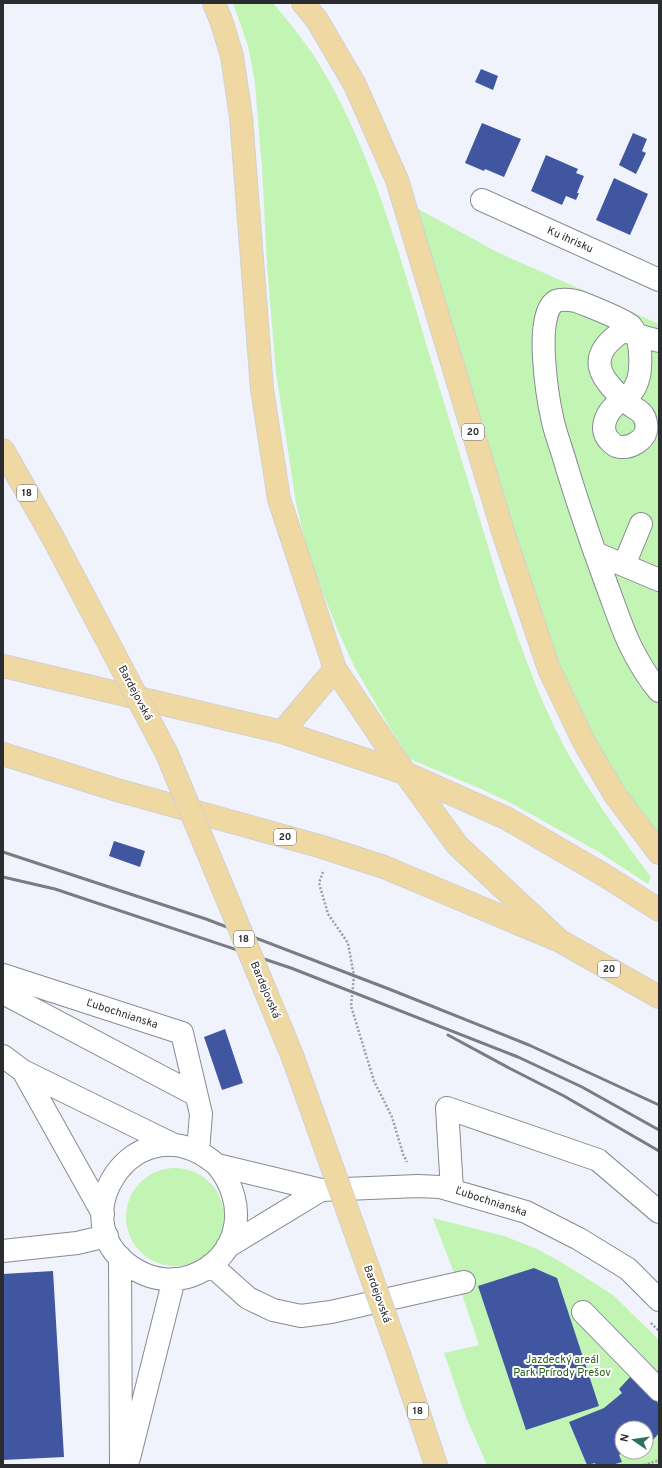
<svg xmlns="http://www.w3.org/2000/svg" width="662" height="1468" font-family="Overpass,sans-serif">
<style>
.green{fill:#c2f4b4;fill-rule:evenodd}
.building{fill:#4156a0}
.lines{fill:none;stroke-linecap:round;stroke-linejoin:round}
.minor-casing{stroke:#878a92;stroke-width:24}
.major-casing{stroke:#d0d1d1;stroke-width:24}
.path{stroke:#9b9ea4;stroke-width:2.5;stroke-dasharray:2 2;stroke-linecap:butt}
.minor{stroke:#fff;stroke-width:22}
.major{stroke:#f0d8a2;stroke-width:22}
.rail{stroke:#7a7c81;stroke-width:3}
.major-bridge-casing{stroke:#d0d1d1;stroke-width:24;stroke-linecap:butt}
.major-bridge{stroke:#f0d8a2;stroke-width:22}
.labels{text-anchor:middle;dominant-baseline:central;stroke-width:4;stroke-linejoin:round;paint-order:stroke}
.shield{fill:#fff;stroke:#6a6b6d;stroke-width:1}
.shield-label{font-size:10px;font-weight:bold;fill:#2a2c2f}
.street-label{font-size:11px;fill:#2a2c2f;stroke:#fff}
.park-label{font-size:11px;fill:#265f13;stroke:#fff}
</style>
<rect width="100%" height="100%" fill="#f0f3fb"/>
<!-- green -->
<path class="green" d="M 233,3 L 273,3 C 290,23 307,44 321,67 C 371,151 397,246 425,340 C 450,423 476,506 501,589 C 519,641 538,697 564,746 C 589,792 620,836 651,877 L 648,884 L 599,852 L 511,803 L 479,788 L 410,759 L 390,728 L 355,668 L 338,631 L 317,578 L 307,549 L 296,503 L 276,373 L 267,265 L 262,168 L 255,83 L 248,46 Z
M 400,199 L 497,252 L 659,324 L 659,853 L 568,703 Z
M126 1217a49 49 0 1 1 98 0a49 49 0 1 1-98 0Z
M 433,1218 L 504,1236 L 537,1249 L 561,1262 L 613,1295 L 656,1337 L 659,1341 L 659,1465 L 487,1465 L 466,1417 L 444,1353 L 479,1345 L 458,1283 ZM 622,1428 L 646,1428 L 646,1452 L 622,1452 Z"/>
<!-- building -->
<path class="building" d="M 481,69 L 498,76 L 493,90 L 475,82 Z
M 482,123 L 521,139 L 504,177 L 485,169 L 484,171 L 465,163 Z
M 633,133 L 647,139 L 642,151 L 646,153 L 636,174 L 619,165 Z
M 546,155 L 578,169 L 576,173 L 584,176 L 577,193 L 579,193 L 576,200 L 566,196 L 562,205 L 531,191 Z
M 614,178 L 648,194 L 630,235 L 596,220 Z
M 114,841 L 145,851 L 140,867 L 109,856 Z
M 225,1029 L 243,1083 L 222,1090 L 204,1037 Z
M 534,1268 L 557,1278 L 599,1406 L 526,1430 L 478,1286 Z
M 53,1271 L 64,1457 L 3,1460 L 3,1274 Z
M 631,1376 L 659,1404 L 659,1433 L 646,1448 L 646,1428 L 622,1428 L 622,1453 L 619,1455 L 622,1462 L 612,1465 L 596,1465 L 595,1463 L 587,1465 L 569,1422 L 604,1408 L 622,1393 L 619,1389 Z
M 626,1452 L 642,1452 L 630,1458 Z"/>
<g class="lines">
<!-- minor casing -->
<g class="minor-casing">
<path id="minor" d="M 482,200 L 659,280
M 659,341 L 623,331 C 585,356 598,378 628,403 C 633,408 640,410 643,415 C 646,419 647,426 646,431 C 644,440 631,448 621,447 C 615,447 612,443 608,439 C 599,427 607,412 617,404 C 621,400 627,398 630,394 C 636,388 640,377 640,368 C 641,354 640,337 631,326 C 625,320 585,304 576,301 C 570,300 561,299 556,301 C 533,313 548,400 553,422 C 557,438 563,453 567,468 C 579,507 592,545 606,583 C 614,604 621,627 631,647 C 639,663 648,678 659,691
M 595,553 L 659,580
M 624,565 L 641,524
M 3,975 L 182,1033 L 201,1114 L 198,1151
M 3,993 L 196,1095
M 3,1056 L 23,1071 L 174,1145
M 23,1071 L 103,1214
M 217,1165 C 249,1203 241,1258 191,1276 C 174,1282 154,1280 138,1271 C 53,1225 136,1095 217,1165 L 321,1190 L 418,1186 L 440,1187 L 526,1212 L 579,1239 L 628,1269 L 659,1300
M 452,1190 L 447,1108 L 598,1160 L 659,1212
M 227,1247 L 321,1190
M 3,1251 L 77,1243 L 107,1236
M 120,1257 L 121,1465
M 211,1265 L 248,1298 L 273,1310 L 301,1316 L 331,1312 L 464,1282
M 583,1312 L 659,1390
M 129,1458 L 174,1279"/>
</g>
<!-- major casing -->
<g class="major-casing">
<path id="major" d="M 214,3 L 222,23 L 232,56 L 241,117 L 262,389 L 279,499 L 335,669 L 405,773 L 457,845 L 560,941
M 303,3 L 317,20 L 355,85 L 397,180 L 504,535 L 549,669 L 584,742 L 615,795 L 659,853
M 3,450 L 52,536
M 3,666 L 282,732 L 405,773 L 506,818 L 604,875 L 659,910
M 282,732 L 335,669
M 3,754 L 117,790 L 319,846 L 384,867 L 560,941 L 659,997
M 400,1357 L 436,1465"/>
</g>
<!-- path -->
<path class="path" d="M 323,872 L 319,883 L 328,914 L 348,943 L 354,976 L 351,1006 L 374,1081 L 392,1117 L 403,1154 L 407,1162
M 651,1323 L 659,1331
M 644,1465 L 659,1460"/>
<!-- minor -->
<use href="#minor" class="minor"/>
<!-- major -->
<use href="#major" class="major"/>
<!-- rail -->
<path class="rail" d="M 3,852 L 206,919 L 389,989 L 529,1045 L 659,1105
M 3,877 L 55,889 L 291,968 L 518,1057 L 582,1087 L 659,1130
M 448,1035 L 511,1069 L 564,1096 L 659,1151"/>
<!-- major-bridge casing -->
<g class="major-bridge-casing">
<path id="major-bridge" d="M 52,536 L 167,754 L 292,1055 L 400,1357"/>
</g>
<!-- major-bridge -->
<use href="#major-bridge" class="major-bridge"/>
</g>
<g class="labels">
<!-- shield labels -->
<g class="shield">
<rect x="462" y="424" width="22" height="16" rx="3"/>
<rect x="17" y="485" width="20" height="16" rx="3"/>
<rect x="274" y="829" width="22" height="16" rx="3"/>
<rect x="234" y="931" width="20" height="16" rx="3"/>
<rect x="598" y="961" width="22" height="16" rx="3"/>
<rect x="408" y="1403" width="20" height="16" rx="3"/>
</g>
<g class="shield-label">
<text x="473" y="432">20</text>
<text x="27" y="493">18</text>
<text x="285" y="837">20</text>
<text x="244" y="939">18</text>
<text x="609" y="969">20</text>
<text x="418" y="1411">18</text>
</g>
<!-- street labels -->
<g class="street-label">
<text transform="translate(570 240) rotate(24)">Ku ihrisku</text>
<text transform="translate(135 693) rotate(62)">Bardejovská</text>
<text transform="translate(265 990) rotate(67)">Bardejovská</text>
<text transform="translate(122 1014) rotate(18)">Ľubochnianska</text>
<text transform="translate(491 1202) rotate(18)">Ľubochnianska</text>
<text transform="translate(377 1294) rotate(70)">Bardejovská</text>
</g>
<!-- park labels -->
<g class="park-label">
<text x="562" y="1360">Jazdecký areál<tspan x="562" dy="13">Park Prírody Prešov</tspan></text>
</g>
</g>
<!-- border -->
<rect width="662" height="1468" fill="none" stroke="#2a2c2f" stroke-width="8"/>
<!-- north arrow -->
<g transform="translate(634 1440) rotate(283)"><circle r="19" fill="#ffffff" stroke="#aaabac"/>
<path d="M0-3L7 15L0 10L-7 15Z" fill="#2e7163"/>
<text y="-6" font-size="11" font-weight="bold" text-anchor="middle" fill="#2a2c2f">N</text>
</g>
</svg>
